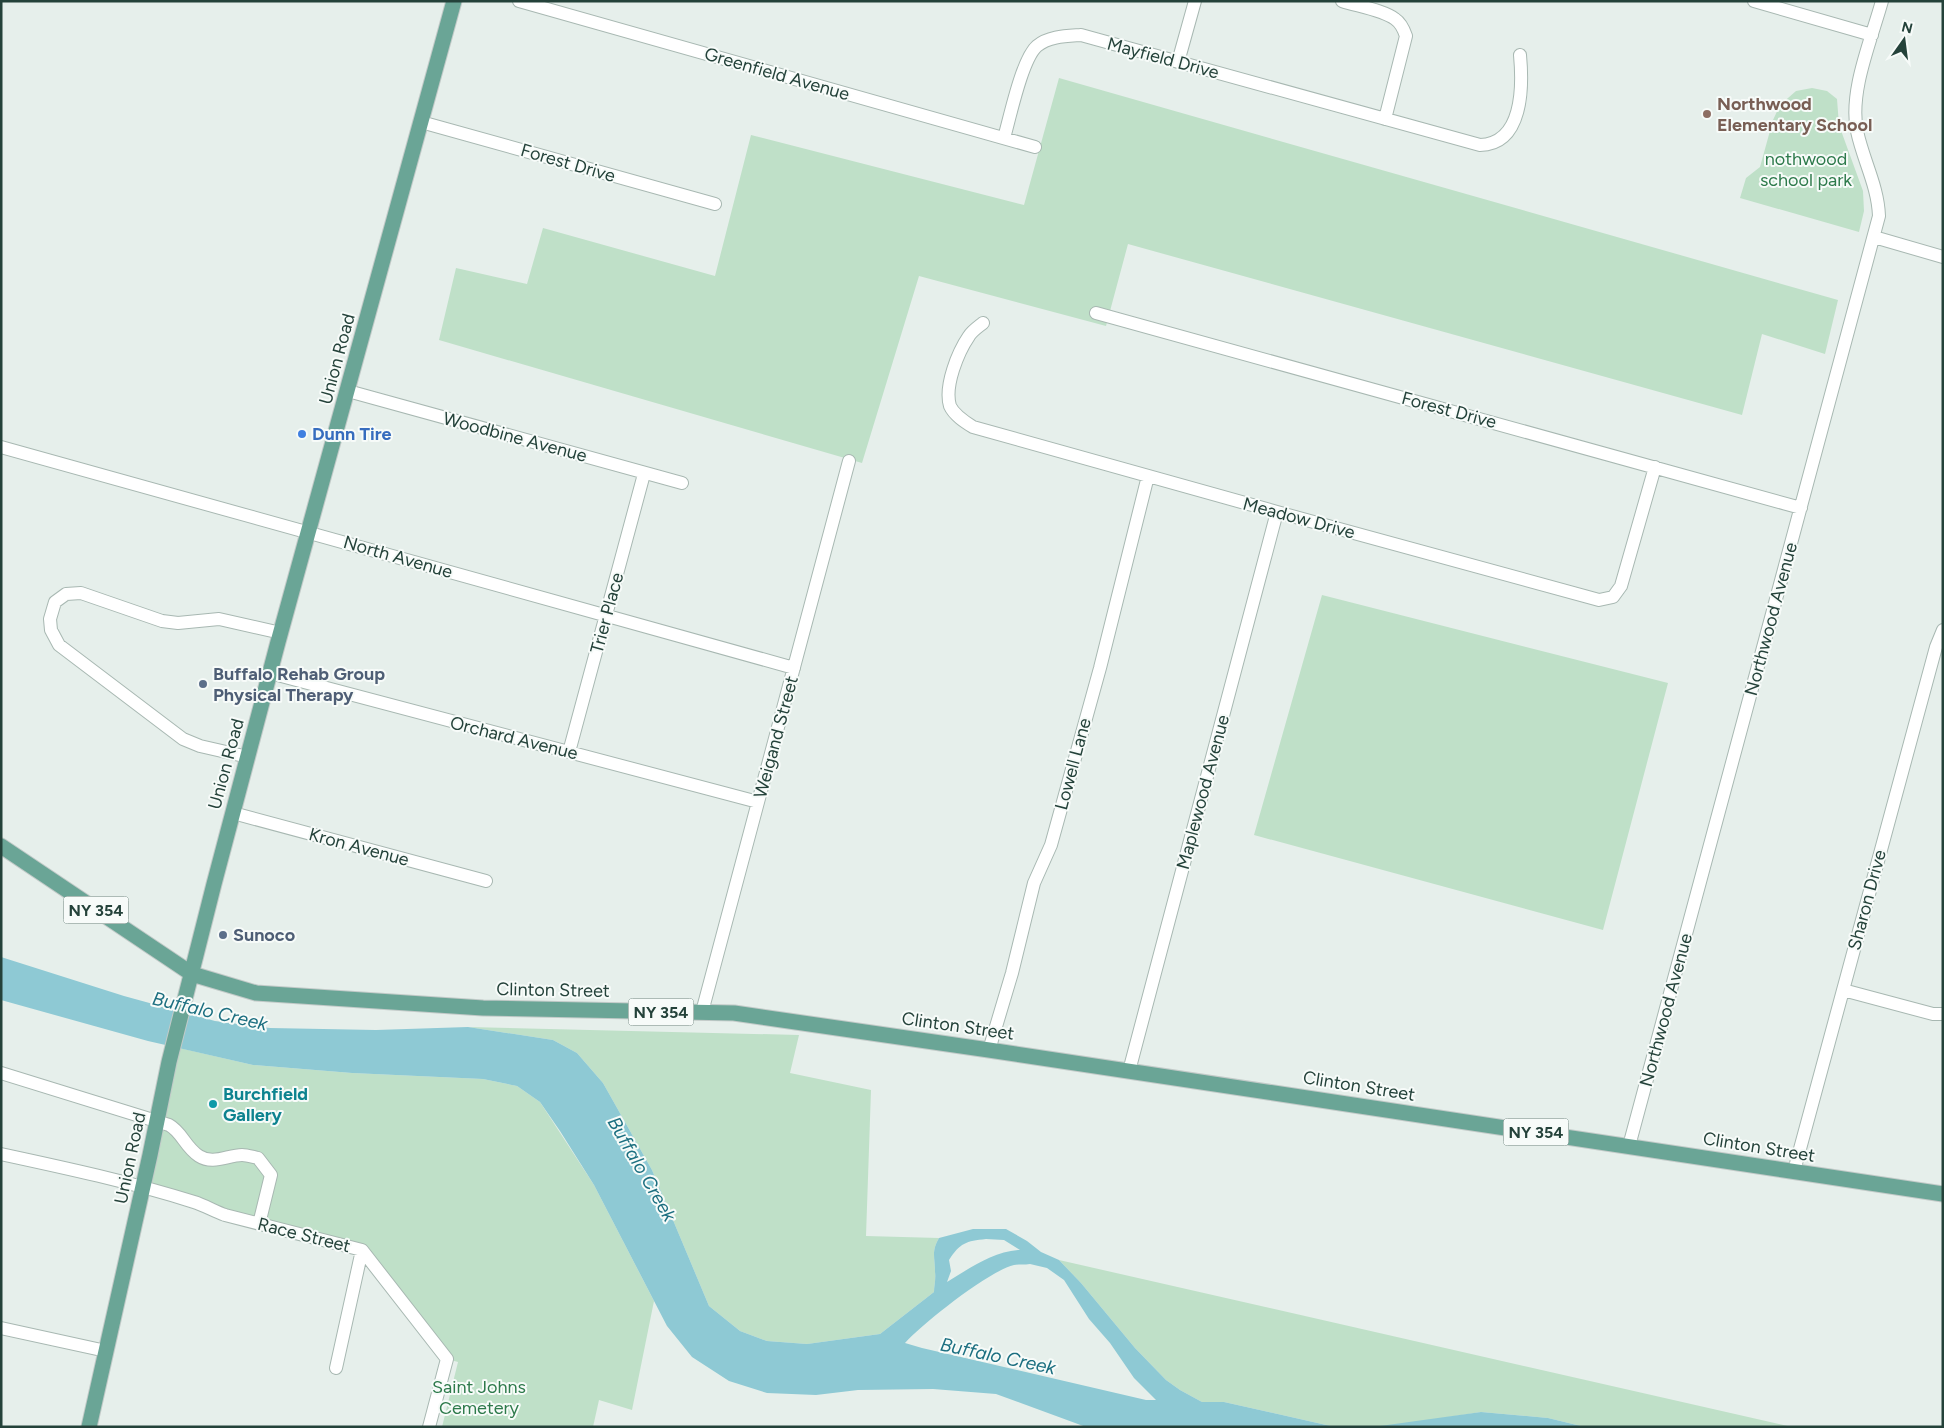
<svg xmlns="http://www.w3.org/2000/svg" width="1944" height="1428" font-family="Figtree,sans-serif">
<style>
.green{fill:#bfe0c8}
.water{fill:#8ec9d4;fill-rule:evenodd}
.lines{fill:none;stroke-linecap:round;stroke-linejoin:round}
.minor-casing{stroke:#a8b8b2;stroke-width:14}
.major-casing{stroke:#c2cac8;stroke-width:17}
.minor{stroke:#fff;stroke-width:12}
.major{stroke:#6aa596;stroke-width:15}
.education-dot{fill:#8d6e63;stroke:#f7fbf9;stroke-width:2}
.shop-dot{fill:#3f7fe0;stroke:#f7fbf9;stroke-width:2}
.service-dot{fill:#5c6f8a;stroke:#f7fbf9;stroke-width:2}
.culture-dot{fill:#0f9aa8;stroke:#f7fbf9;stroke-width:2}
.labels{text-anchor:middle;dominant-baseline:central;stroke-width:4;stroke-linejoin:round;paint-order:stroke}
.shield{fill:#f7fbf9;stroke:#637a73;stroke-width:1}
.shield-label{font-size:16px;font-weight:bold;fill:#24423a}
.street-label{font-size:18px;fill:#24423a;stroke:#f7fbf9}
.education-label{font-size:18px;font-weight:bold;fill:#785e54;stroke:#f7fbf9;text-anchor:start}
.park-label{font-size:18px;fill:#2d7a4b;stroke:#f7fbf9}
.shop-label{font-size:18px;font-weight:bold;fill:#366cbe;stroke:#f7fbf9;text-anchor:start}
.service-label{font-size:18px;font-weight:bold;fill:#4e5e75;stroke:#f7fbf9;text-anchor:start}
.culture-label{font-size:18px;font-weight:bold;fill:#0d838f;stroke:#f7fbf9;text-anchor:start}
.water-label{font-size:19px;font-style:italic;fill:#1c6f80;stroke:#f7fbf9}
</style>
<rect width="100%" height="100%" fill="#e6efeb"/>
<!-- green -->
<path class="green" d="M 1059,78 L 1838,300 L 1825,354 L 1762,334 L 1742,415 L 1128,244 L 1106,326 L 919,276 L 862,463 L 439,340 L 456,268 L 527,284 L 543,228 L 715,276 L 751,135 L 1024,205 Z
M 1812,88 L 1827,91 L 1837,99 L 1839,125 L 1863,191 L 1864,211 L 1859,232 L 1740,198 L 1746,178 L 1760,167 L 1773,120 L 1780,105 L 1796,91 Z
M 1322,595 L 1668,683 L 1603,930 L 1254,835 Z
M 468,1027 L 799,1035 L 790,1073 L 871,1090 L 866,1236 L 939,1238 C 931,1252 935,1257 935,1272 C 936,1279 934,1286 934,1292 L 880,1334 L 807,1344 L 767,1341 L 740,1331 L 709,1306 L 652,1170 L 603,1083 L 577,1053 L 553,1040 Z
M 175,1047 L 253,1065 L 352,1073 L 483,1079 L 517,1086 L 540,1102 L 594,1185 L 654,1301 L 632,1410 L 599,1400 L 593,1427 L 442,1427 L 458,1362 L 447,1359 L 362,1250 L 143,1186 Z
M 1059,1260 L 1792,1427 L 1585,1427 L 1548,1418 L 1481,1412 L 1404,1424 L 1373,1427 L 1335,1427 L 1224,1402 L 1202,1402 L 1180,1390 L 1166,1380 L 1135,1348 L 1081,1283 Z"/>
<!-- water -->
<path class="water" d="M 1,957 L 124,996 L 215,1021 L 270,1028 L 376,1030 L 468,1027 L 553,1040 L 577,1053 L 603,1083 L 652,1170 L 709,1306 L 740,1331 L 767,1341 L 807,1344 L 880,1334 L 934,1292 C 934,1286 936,1279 935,1272 C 935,1257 931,1252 939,1238 L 973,1229 L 1006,1229 L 1027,1241 L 1041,1252 L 1059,1260 L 1081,1283 L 1135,1348 L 1166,1380 L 1180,1390 L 1202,1402 L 1224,1402 L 1335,1427 L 1086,1427 L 996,1394 L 933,1389 L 858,1390 L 816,1395 L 767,1393 L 729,1381 L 692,1357 L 667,1326 L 594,1185 L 560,1131 L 540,1102 L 517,1086 L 483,1079 L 352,1073 L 253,1065 L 148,1041 L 1,1000 ZM 986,1239 L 1004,1240 L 1020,1250 C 994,1251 970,1268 947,1282 L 951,1271 L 949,1260 C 960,1243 966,1241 986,1239 ZM 1030,1264 L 1047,1268 L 1064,1280 L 1089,1319 L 1110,1343 L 1134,1378 L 1156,1400 L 1146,1400 L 922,1348 L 905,1343 C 923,1323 989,1271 1014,1265 C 1019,1264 1025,1265 1030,1264 Z
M 1481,1412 L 1548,1418 L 1585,1427 L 1373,1427 Z"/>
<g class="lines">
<!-- minor casing -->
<g class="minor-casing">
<path id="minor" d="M 519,1 L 1035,147
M 1342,1 C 1357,6 1383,10 1395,19 C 1401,23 1404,30 1406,36 L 1385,119
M 1754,1 L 1872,35
M 1178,62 L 1195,1
M 421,122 L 715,204
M 1004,138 C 1010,117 1022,59 1037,46 C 1049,36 1067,36 1081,35 L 1480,145 C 1523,144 1523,87 1520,55
M 1874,237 L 1943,257
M 1096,313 L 1801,508
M 983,323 C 978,327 972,331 969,336 C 958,352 944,386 950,406 C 954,415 965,422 973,427 L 1277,512 L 1599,600 L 1613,597 L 1621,586 L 1655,467
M 348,391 L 682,483
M 1,447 L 794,668
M 270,673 L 758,802
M 569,752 L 644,474
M 248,757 L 200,746 L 183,739 L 59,645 L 51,630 L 50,619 L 55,602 L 66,594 L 81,593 L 162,621 L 178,623 L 219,619 L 281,633
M 233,813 L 486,881
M 1843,990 L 1933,1014 L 1943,1014
M 702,1012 L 849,461
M 989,1050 L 1012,973 L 1034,883 L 1051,845 L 1100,668 L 1148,476
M 1129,1071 L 1277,512
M 1,1073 L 169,1125 C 182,1132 185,1147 199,1156 C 213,1165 228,1155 242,1155 C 247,1155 253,1157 258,1158 L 271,1175 L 259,1224
M 1629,1146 L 1879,216 C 1878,186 1863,160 1857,131 C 1849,91 1871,41 1882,1
M 1,1154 C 66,1168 131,1182 194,1202 C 204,1205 214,1211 225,1215 L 362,1250 L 447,1359 L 429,1427
M 1794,1171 L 1936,647 L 1943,630
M 1,1328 L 106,1351
M 336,1368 L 362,1250"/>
</g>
<!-- major casing -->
<g class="major-casing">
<path id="major" d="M 1,846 L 192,974 L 256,993 L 483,1008 L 734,1013 L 989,1050 L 1943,1194
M 89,1427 L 150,1155 L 169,1062 L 214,884 L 278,642 L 454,1"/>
</g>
<!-- minor -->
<use href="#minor" class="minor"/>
<!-- major -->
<use href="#major" class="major"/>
</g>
<!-- markers -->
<circle class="education-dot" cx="1707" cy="114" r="5"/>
<circle class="shop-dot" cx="302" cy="434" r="5"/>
<g class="service-dot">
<circle cx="203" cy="684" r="5"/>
<circle cx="223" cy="935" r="5"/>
</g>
<circle class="culture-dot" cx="213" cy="1104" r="5"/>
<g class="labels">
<!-- shield labels -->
<g class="shield">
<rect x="63.5" y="896.5" width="65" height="27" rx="4"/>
<rect x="628.5" y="998.5" width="65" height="27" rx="4"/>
<rect x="1503.5" y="1118.5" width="65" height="27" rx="4"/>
</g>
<g class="shield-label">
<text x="96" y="910">NY 354</text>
<text x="661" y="1012">NY 354</text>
<text x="1536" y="1132">NY 354</text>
</g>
<!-- street labels -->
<g class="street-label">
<text transform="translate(1163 58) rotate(15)">Mayfield Drive</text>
<text transform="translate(777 74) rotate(16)">Greenfield Avenue</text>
<text transform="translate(568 163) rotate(16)">Forest Drive</text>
<text transform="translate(337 359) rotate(-75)">Union Road</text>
<text transform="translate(1449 410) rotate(15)">Forest Drive</text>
<text transform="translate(515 437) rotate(15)">Woodbine Avenue</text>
<text transform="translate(1299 518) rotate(15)">Meadow Drive</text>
<text transform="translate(398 557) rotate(16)">North Avenue</text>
<text transform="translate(607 613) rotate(-75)">Trier Place</text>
<text transform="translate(1771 619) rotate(-75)">Northwood Avenue</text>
<text transform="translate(776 737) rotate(-75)">Weigand Street</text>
<text transform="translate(514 738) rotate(14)">Orchard Avenue</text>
<text transform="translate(226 764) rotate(-75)">Union Road</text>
<text transform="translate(1073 764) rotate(-75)">Lowell Lane</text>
<text transform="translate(1203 792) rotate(-75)">Maplewood Avenue</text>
<text transform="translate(359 847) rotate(15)">Kron Avenue</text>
<text transform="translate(1867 900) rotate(-75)">Sharon Drive</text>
<text transform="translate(553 990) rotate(1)">Clinton Street</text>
<text transform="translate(1666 1010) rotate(-75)">Northwood Avenue</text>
<text transform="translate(958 1026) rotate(8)">Clinton Street</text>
<text transform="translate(1359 1086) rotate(9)">Clinton Street</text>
<text transform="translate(1759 1147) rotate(9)">Clinton Street</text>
<text transform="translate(130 1158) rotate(-78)">Union Road</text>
<text transform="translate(304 1235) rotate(14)">Race Street</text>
</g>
<!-- education labels -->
<g class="education-label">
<text x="1717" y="104">Northwood<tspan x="1717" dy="21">Elementary School</tspan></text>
</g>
<!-- park labels -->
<g class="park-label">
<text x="1806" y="159">nothwood<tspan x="1806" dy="21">school park</tspan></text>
<text x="479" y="1387">Saint Johns<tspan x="479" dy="21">Cemetery</tspan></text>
</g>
<!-- shop labels -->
<g class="shop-label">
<text x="312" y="434">Dunn Tire</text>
</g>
<!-- service labels -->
<g class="service-label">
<text x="213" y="674">Buffalo Rehab Group<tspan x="213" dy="21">Physical Therapy</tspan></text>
<text x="233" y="935">Sunoco</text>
</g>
<!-- culture labels -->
<g class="culture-label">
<text x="223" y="1094">Burchfield<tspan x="223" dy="21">Gallery</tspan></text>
</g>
<!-- water labels -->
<g class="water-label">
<text transform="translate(210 1011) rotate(13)">Buffalo Creek</text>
<text transform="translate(642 1169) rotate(60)">Buffalo Creek</text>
<text transform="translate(998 1356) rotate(12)">Buffalo Creek</text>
</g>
</g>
<!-- border -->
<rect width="1944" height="1428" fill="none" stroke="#24423a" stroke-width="5"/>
<!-- north arrow -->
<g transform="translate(1904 40) rotate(14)" stroke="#f7fbf9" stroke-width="4" paint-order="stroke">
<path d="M0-4L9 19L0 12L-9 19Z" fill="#24423a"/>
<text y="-8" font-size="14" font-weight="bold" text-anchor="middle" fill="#24423a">N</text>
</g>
</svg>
